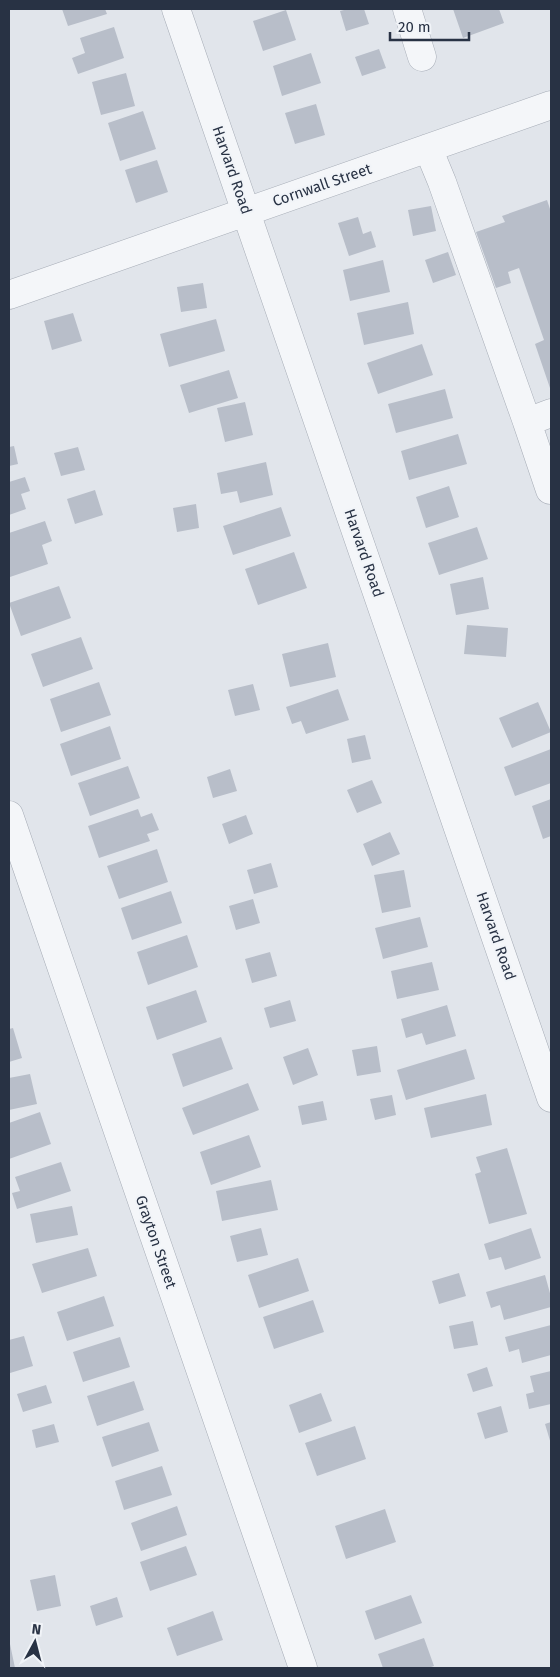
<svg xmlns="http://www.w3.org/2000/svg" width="560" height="1677" font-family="'Fira Sans',sans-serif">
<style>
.building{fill:#b8bec9}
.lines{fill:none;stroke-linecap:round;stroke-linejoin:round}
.minor-casing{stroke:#a6acb6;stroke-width:29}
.minor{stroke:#f4f6f9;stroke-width:28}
.labels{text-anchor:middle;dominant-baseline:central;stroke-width:4;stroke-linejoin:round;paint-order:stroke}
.street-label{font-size:15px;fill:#283244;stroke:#f1f4f8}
</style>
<rect width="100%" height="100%" fill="#e1e5eb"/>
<!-- building -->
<path class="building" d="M 62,9 L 105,9 L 107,14 L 68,26 Z
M 348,9 L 364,9 L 369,24 L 346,31 L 340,11 Z
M 453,9 L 499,9 L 504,23 L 463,38 Z
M 286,10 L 296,40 L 263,51 L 253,21 Z
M 114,27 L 124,58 L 78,74 L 72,58 L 85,53 L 80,38 Z
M 379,49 L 386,68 L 362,76 L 355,57 Z
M 311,53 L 321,83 L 282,96 L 273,66 Z
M 126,73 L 135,106 L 101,115 L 92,82 Z
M 316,104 L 325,135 L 295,144 L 285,113 Z
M 143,111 L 156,149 L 120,161 L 108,123 Z
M 157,160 L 168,192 L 136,203 L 125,170 Z
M 547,200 L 551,212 L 551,391 L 535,344 L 544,340 L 519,268 L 508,272 L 511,283 L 496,288 L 476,232 L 505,222 L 502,216 Z
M 431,206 L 436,231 L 413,236 L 408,210 Z
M 358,217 L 363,234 L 371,231 L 376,247 L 349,256 L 338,223 Z
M 448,252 L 456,275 L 433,283 L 425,260 Z
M 383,260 L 390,292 L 350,301 L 343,270 Z
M 203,283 L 207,308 L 181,312 L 177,287 Z
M 408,302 L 414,334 L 364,345 L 357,313 Z
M 73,313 L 82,341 L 52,350 L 44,321 Z
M 216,319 L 225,351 L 169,367 L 160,334 Z
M 422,344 L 433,375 L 378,394 L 367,363 Z
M 229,370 L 238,398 L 189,413 L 180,385 Z
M 445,389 L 453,418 L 396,433 L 388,404 Z
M 245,402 L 253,435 L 225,442 L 217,408 Z
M 458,434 L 467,464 L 409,480 L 401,451 Z
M 14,446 L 18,464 L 9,466 L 9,447 Z
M 78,447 L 85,470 L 61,476 L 54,453 Z
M 266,462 L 273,495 L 240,503 L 237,491 L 221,494 L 217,473 Z
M 25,477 L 30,491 L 21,494 L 26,509 L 9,515 L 9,482 Z
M 449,486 L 459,517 L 426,528 L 416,497 Z
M 95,490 L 103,515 L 75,524 L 67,499 Z
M 196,504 L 199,528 L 177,532 L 173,508 Z
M 281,507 L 291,536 L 233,555 L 223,526 Z
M 45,521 L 52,541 L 42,545 L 48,564 L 10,577 L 9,533 Z
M 477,527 L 488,559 L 439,575 L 428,543 Z
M 294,552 L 307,588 L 258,605 L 245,569 Z
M 483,577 L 489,609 L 456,615 L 450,584 Z
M 59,586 L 71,618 L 21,636 L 9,603 Z
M 467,625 L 508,628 L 506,657 L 464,654 Z
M 81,637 L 93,669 L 43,687 L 31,654 Z
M 328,643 L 336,677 L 290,687 L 282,654 Z
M 99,682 L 111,715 L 61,732 L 50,699 Z
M 253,684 L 260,710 L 235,716 L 228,690 Z
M 338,689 L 349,720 L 306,734 L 301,721 L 292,724 L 286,707 Z
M 538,702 L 551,732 L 512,748 L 499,718 Z
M 110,726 L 121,759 L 71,776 L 60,744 Z
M 365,735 L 371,759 L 352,763 L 347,739 Z
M 551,749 L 551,783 L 515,796 L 504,767 Z
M 128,766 L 140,798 L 90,816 L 78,783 Z
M 230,769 L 237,791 L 213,798 L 207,777 Z
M 372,780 L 382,803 L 357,813 L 347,790 Z
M 551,799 L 551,836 L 543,839 L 532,806 Z
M 138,809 L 141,817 L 152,813 L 159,830 L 147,834 L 150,841 L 99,858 L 88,826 Z
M 246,815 L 253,834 L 229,844 L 222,824 Z
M 390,832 L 400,854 L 372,866 L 363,844 Z
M 157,849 L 168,882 L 119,899 L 107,866 Z
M 271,863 L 278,887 L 254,894 L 247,870 Z
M 404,870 L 411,907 L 382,913 L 374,875 Z
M 171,891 L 182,923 L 132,940 L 121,908 Z
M 253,899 L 260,923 L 236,930 L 229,906 Z
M 420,917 L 428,947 L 383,959 L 375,928 Z
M 187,935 L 198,967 L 148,985 L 137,952 Z
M 270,952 L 277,976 L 252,983 L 245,959 Z
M 432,962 L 439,990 L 397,999 L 391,971 Z
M 196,990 L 207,1022 L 157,1040 L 146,1007 Z
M 290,1000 L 296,1021 L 270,1028 L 264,1008 Z
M 447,1005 L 456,1036 L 426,1045 L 422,1033 L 406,1038 L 401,1019 Z
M 13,1028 L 22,1058 L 9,1062 L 9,1029 Z
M 221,1037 L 233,1069 L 183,1087 L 172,1054 Z
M 377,1046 L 381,1072 L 357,1076 L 352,1050 Z
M 308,1048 L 318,1075 L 293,1085 L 283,1057 Z
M 466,1049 L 475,1079 L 406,1100 L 397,1070 Z
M 30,1074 L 37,1104 L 9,1110 L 9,1078 Z
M 248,1083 L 259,1110 L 193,1135 L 182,1108 Z
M 486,1094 L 492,1125 L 431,1138 L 424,1108 Z
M 392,1095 L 396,1115 L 375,1120 L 370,1099 Z
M 323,1101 L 327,1120 L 302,1125 L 298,1106 Z
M 40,1112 L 51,1144 L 9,1159 L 9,1123 Z
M 249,1135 L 261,1167 L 211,1185 L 200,1152 Z
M 507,1148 L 527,1214 L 489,1224 L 475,1174 L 481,1172 L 476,1157 Z
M 61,1162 L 71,1191 L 17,1209 L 12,1193 L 20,1191 L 15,1177 Z
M 271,1180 L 278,1210 L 222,1221 L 216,1191 Z
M 72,1206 L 78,1235 L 36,1243 L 30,1214 Z
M 261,1228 L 268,1255 L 237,1262 L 230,1236 Z
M 531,1228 L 541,1258 L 505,1270 L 501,1257 L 489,1260 L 484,1244 Z
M 88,1248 L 97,1276 L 42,1293 L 32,1264 Z
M 298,1258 L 309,1291 L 259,1308 L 248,1275 Z
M 459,1273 L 466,1296 L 439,1304 L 432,1281 Z
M 545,1275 L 551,1297 L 551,1307 L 504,1320 L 500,1305 L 491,1308 L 486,1292 Z
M 104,1296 L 114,1326 L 67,1341 L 57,1312 Z
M 313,1300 L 324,1332 L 274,1349 L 263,1317 Z
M 473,1321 L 478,1345 L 454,1349 L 449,1326 Z
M 551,1325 L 551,1355 L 522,1363 L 519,1349 L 509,1352 L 505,1337 Z
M 24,1336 L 33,1366 L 10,1373 L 9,1340 Z
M 120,1337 L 130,1367 L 83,1382 L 73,1352 Z
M 487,1367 L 493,1386 L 473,1392 L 467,1374 Z
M 551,1371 L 551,1404 L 529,1409 L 526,1394 L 534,1392 L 530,1376 Z
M 134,1381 L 144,1410 L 97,1426 L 87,1396 Z
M 46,1385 L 52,1403 L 23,1412 L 17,1394 Z
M 321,1393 L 332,1421 L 299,1433 L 289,1405 Z
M 501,1406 L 508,1432 L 485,1439 L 477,1413 Z
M 149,1422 L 159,1451 L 112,1467 L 102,1437 Z
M 551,1422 L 551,1444 L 545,1424 Z
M 54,1424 L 59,1442 L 36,1448 L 32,1430 Z
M 355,1426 L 366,1459 L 317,1476 L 305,1443 Z
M 162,1466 L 172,1495 L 124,1510 L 115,1481 Z
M 177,1506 L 187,1535 L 141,1551 L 131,1523 Z
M 385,1509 L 396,1542 L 346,1559 L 335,1526 Z
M 186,1546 L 197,1575 L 150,1591 L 140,1562 Z
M 55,1575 L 61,1606 L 37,1611 L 30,1580 Z
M 411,1595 L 422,1623 L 375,1640 L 365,1611 Z
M 117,1597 L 123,1617 L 96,1626 L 90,1606 Z
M 213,1611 L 223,1640 L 177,1656 L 167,1628 Z
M 424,1638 L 434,1666 L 428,1668 L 383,1668 L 378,1654 Z
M 9,1644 L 10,1644 L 15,1668 L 9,1668 Z"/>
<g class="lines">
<!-- minor casing -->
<g class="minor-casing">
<path id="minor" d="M 176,9 L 551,1098
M 407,9 L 422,57
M 428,148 L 442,182 L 527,422 L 551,413
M 9,295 L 551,105
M 527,422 L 550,490 L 551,489
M 9,815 L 303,1668"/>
</g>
<!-- minor -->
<use href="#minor" class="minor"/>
</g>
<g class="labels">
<!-- street labels -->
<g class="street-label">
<text transform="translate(232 170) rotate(71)">Harvard Road</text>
<text transform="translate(322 185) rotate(-19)">Cornwall Street</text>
<text transform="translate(364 553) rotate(71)">Harvard Road</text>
<text transform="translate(496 936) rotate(71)">Harvard Road</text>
<text transform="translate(156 1242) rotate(71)">Grayton Street</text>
</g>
</g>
<!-- border -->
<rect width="560" height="1677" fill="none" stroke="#283244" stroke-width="20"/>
<!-- north arrow -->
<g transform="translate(35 1642) rotate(7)" stroke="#f1f4f8" stroke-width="4" paint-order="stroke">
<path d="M0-4L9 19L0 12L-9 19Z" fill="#283244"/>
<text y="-8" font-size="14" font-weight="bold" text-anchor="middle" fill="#283244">N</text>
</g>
<!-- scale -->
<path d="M390 32v8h79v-8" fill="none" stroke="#283244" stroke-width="2.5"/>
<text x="398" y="32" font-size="15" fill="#283244" stroke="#f1f4f8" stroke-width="4" paint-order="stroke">20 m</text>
</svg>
